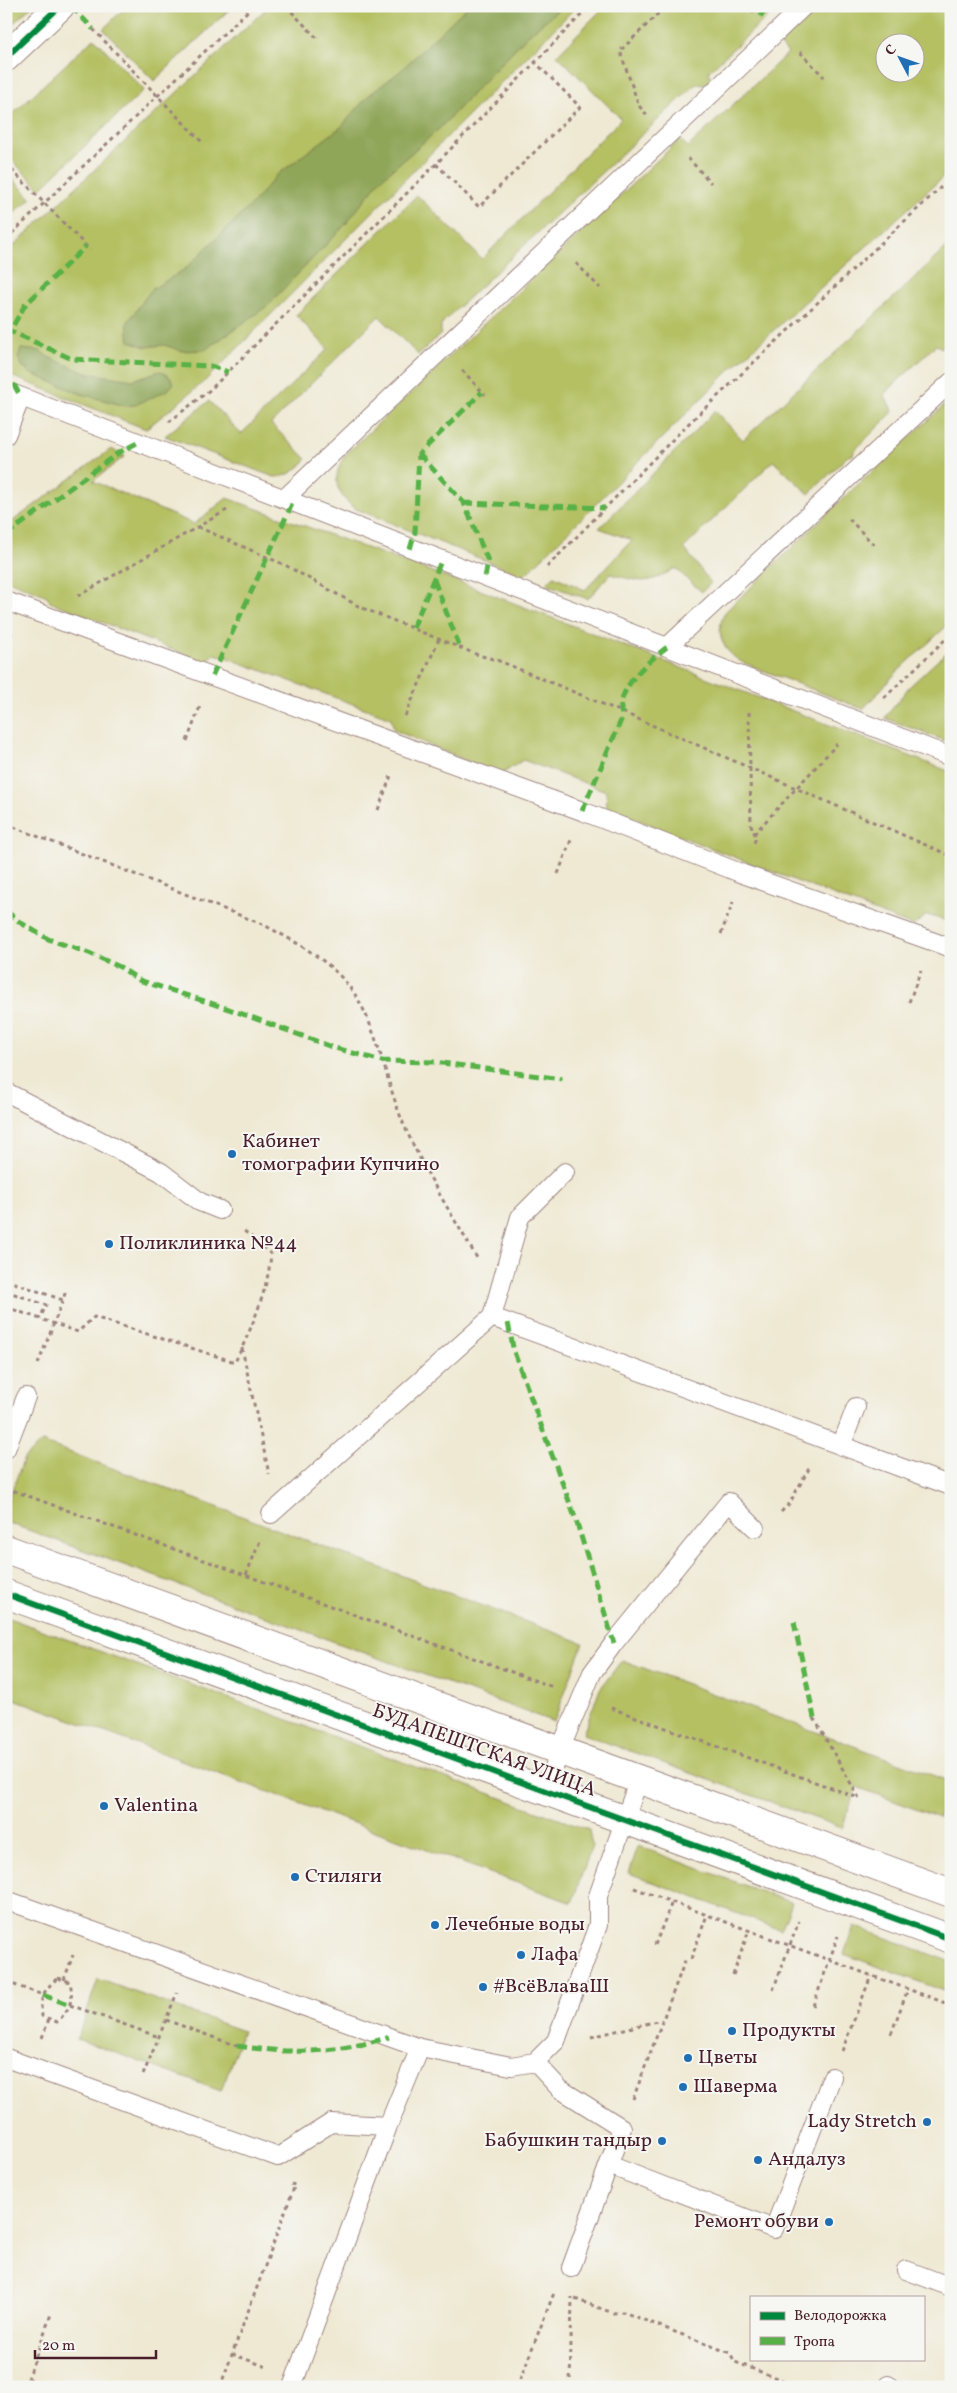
<svg xmlns="http://www.w3.org/2000/svg" width="957" height="2393" font-family="Vollkorn,serif">
<style>
.green{fill:#b4c062;stroke:#7f7046;fill-rule:evenodd}
.forest{fill:#8fa658;stroke:#6c6242}
.lines{fill:none;stroke-linecap:round;stroke-linejoin:round}
.lane-casing{stroke:#9c847f;stroke-width:20}
.street-casing{stroke:#9c847f;stroke-width:30}
.secondary-casing{stroke:#9c847f;stroke-width:30}
.path{stroke:#9c847f;stroke-width:3;stroke-dasharray:4 4;stroke-linecap:butt}
.lane{stroke:#fff;stroke-width:18}
.street{stroke:#fff;stroke-width:28}
.secondary{stroke:#fff;stroke-width:28}
.quiet{stroke:#57b146;stroke-width:5;stroke-dasharray:10 5;stroke-linecap:butt}
.cycleway-casing{stroke:#f6f6f2;stroke-width:9}
.cycleway{stroke:#00873e;stroke-width:6}
.poi-dot{fill:#1f6fb2;stroke:#f6f6f2;stroke-width:2}
.labels{text-anchor:middle;dominant-baseline:central;stroke-width:4;stroke-linejoin:round;paint-order:stroke}
.poi-label{font-size:20px;fill:#4a1f2b;stroke:#f6f6f2;text-anchor:start}
.street-label{font-size:20px;fill:#4a1f2b;stroke:#f6f6f2}
</style>
<rect width="100%" height="100%" fill="#f6f6f2"/>
<filter id="ink" filterUnits="userSpaceOnUse"><feTurbulence type="fractalNoise" baseFrequency=".02" numOctaves="2"/><feDisplacementMap in="SourceGraphic" scale="10" xChannelSelector="R" yChannelSelector="G"/><feConvolveMatrix kernelMatrix="1 2 1 2 8 2 1 2 1" color-interpolation-filters="sRGB"/></filter>
<filter id="wash" filterUnits="userSpaceOnUse"><feTurbulence type="fractalNoise" baseFrequency=".0096" numOctaves="4" result="noise"/><feDisplacementMap in="SourceGraphic" scale="20" xChannelSelector="R" yChannelSelector="G"/><feGaussianBlur stdDeviation="1.12" result="paint"/><feColorMatrix in="noise" values="0 0 0 0 0 0 0 0 0 0 0 0 0 0 0 0 0 1.4 0 .05"/><feComposite in="paint" operator="in"/></filter>
<g filter="url(#wash)">
<rect width="100%" height="100%" fill="#efe9d3"/>
<!-- green -->
<path class="green" d="M 6,6 L 32,6 L 6,30 Z
M 127,6 L 233,6 L 154,81 L 103,29 Z
M 269,6 L 577,6 L 204,382 L 146,429 L 6,374 L 6,253 Z
M 605,6 L 779,6 L 709,71 L 711,79 L 704,85 L 696,84 L 444,321 L 441,326 L 441,334 L 418,355 L 379,316 L 271,424 L 307,459 C 296,470 289,477 274,477 L 165,436 L 209,401 L 241,434 L 328,349 L 296,315 L 417,195 L 482,259 L 621,119 L 557,55 Z
M 820,6 L 951,6 L 951,170 L 732,368 L 524,576 L 356,509 C 334,493 331,477 346,454 L 680,139 L 688,147 L 788,53 L 780,44 ZM 884,42 L 914,42 L 914,72 L 884,72 Z
M 94,38 L 144,90 L 40,189 L 6,154 L 6,120 Z
M 6,172 L 31,198 L 6,221 Z
M 951,243 L 951,352 L 936,345 L 884,394 L 893,412 L 854,451 L 853,455 L 848,456 L 809,494 L 773,461 L 684,548 L 711,583 L 702,592 L 675,568 C 647,587 640,581 610,574 L 588,599 L 546,584 L 554,576 L 585,590 L 632,540 L 599,528 L 715,411 L 743,440 Z
M 951,399 L 951,622 L 896,673 L 863,709 L 744,663 C 723,653 713,632 726,611 L 836,505 Z
M 111,449 L 125,456 L 93,481 L 194,524 L 227,498 L 436,573 L 951,772 L 951,922 L 927,915 L 913,926 L 607,808 L 606,791 L 523,760 L 500,775 L 394,730 L 391,718 L 222,656 L 214,654 L 207,663 L 50,602 L 47,596 L 6,579 L 6,526 Z
M 951,648 L 951,743 L 885,718 L 909,687 Z
M 42,1442 L 583,1643 L 554,1722 L 6,1522 L 6,1506 L 24,1458 Z
M 6,1617 L 589,1830 L 592,1845 L 572,1903 L 6,1696 Z
M 622,1660 L 951,1782 L 939,1818 L 857,1787 L 842,1828 L 583,1734 L 600,1689 Z
M 638,1846 L 792,1903 L 781,1930 L 629,1873 Z
M 854,1926 L 951,1962 L 951,1981 L 947,1992 L 844,1954 Z
M 98,1979 L 243,2031 L 221,2091 L 77,2039 Z"/>
<!-- forest -->
<path class="forest" d="M 468,6 L 563,6 L 528,35 L 439,129 L 380,180 L 346,224 L 266,307 L 205,350 L 182,351 L 164,345 L 146,347 L 129,341 L 127,323 L 151,290 L 185,269 L 253,203 L 277,175 L 341,127 L 368,96 L 399,72 Z
M 21,349 L 40,351 L 48,357 L 86,373 L 133,380 L 160,371 L 168,375 L 174,383 L 168,390 L 135,405 L 125,406 L 81,394 L 30,373 L 23,367 L 18,358 Z"/>
</g>
<g filter="url(#ink)">
<g class="lines">
<!-- lane casing -->
<g class="lane-casing">
<path id="lane" d="M 6,391 L 951,757
M 6,435 L 21,397
M 284,499 L 804,6
M 6,601 L 582,811 L 743,874 L 951,948
M 667,647 L 951,382
M 6,1092 L 161,1172 L 200,1202 L 220,1210
M 492,1317 L 951,1486
M 841,1446 L 856,1407
M 6,1449 L 26,1397
M 271,1514 L 492,1317 L 520,1217 L 565,1172
M 546,1791 L 560,1750 L 592,1673 L 614,1643 L 729,1502 L 755,1528
M 6,1900 L 420,2048
M 6,2058 L 278,2157 L 331,2123 L 388,2126
M 535,2062 L 560,2089 L 622,2128 L 571,2268
M 609,2165 L 774,2229 L 832,2077
M 906,2270 L 951,2287
M 888,2385 L 891,2387
M 292,2387 L 388,2126 L 420,2048 L 511,2066 L 535,2062 L 556,2041 L 598,1925 L 598,1896 L 639,1779"/>
</g>
<!-- street casing -->
<g class="street-casing">
<path id="street" d="M 6,57 L 60,6"/>
</g>
<!-- secondary casing -->
<g class="secondary-casing">
<path id="secondary" d="M 6,1549 L 951,1893
M 6,1594 L 951,1939"/>
</g>
<!-- path -->
<path class="path" d="M 286,6 L 317,38
M 747,6 L 754,12
M 93,29 L 203,143
M 800,52 L 824,77
M 647,115 L 639,106 L 620,51 L 666,6
M 688,158 L 711,183
M 6,164 L 90,250
M 436,164 L 479,207 L 580,107 L 535,62
M 6,239 L 253,6
M 576,263 L 600,288
M 462,370 L 485,395
M 169,422 L 211,389 L 436,164 L 590,6
M 849,519 L 876,547
M 198,527 L 285,565 L 360,607 L 478,655 L 497,660 L 622,712 L 951,856
M 547,567 L 687,425 L 941,187
M 78,596 L 227,510
M 6,649 L 12,633
M 884,698 L 951,634
M 749,712 L 751,825 L 756,837 L 753,846
M 405,716 L 439,639
M 187,741 L 201,704
M 378,810 L 392,773
M 6,824 L 262,924 C 298,943 338,964 359,1001 C 380,1039 387,1085 404,1125 C 424,1171 452,1215 477,1258
M 754,834 L 837,744
M 558,874 L 571,840
M 721,934 L 733,902
M 909,1002 L 921,970
M 6,1280 L 63,1300 L 66,1290
M 6,1291 L 46,1305 L 40,1319
M 6,1307 L 78,1332 L 94,1317 L 235,1362 C 251,1330 268,1290 271,1254 L 242,1229
M 242,1348 L 269,1474
M 38,1364 L 63,1300
M 6,1488 L 553,1687
M 781,1512 L 789,1504 L 810,1467
M 246,1575 L 260,1541
M 611,1708 L 859,1798
M 814,1718 L 859,1798
M 634,1888 L 951,2005
M 655,1945 L 672,1902
M 691,1959 L 707,1915
M 733,1975 L 749,1930
M 58,1978 L 70,1982 C 74,2000 70,2009 57,2022 L 42,2016 C 39,1998 44,1989 58,1978 Z
M 64,1980 L 73,1955
M 6,1982 L 43,1995
M 773,1990 L 799,1921
M 70,2005 L 159,2037
M 813,2006 L 838,1936
M 166,2020 L 237,2046
M 891,2034 L 908,1989
M 591,2037 L 662,2020
M 42,2038 L 49,2019
M 842,2051 L 871,1976
M 143,2075 L 177,1993
M 633,2099 L 686,1958
M 575,2299 L 613,2313 L 623,2312 L 730,2353 L 735,2362 L 800,2387
M 232,2354 L 267,2367
M 28,2378 L 54,2387
M 25,2387 L 51,2314
M 220,2387 L 295,2185 L 291,2184
M 517,2387 L 554,2293
M 570,2387 L 572,2297"/>
<!-- lane -->
<use href="#lane" class="lane"/>
<!-- street -->
<use href="#street" class="street"/>
<!-- secondary -->
<use href="#secondary" class="secondary"/>
<!-- quiet -->
<path class="quiet" d="M 71,6 L 93,29
M 760,16 L 770,6
M 6,329 L 72,359 L 211,366 L 228,372
M 6,338 L 25,305 L 86,246
M 6,371 L 21,397
M 419,454 L 464,503 L 488,561 L 485,578
M 464,503 L 605,508
M 6,535 L 118,453 L 137,443
M 410,549 L 415,532 L 419,454 L 482,392
M 434,580 L 460,648
M 413,628 L 441,561
M 212,676 L 293,502
M 582,811 L 622,718 C 622,713 620,706 621,702 C 628,678 648,662 667,647
M 6,911 L 21,923 L 48,939 L 89,953 L 120,967 L 139,980 L 229,1009 L 335,1048 L 382,1061 L 434,1062 L 562,1079
M 508,1323 L 514,1352 L 576,1520 L 614,1643
M 794,1622 L 814,1718
M 43,1995 L 70,2005
M 237,2046 C 292,2054 335,2054 389,2037"/>
<!-- cycleway casing -->
<g class="cycleway-casing">
<path id="cycleway" d="M 6,57 L 60,6
M 6,1594 L 951,1939"/>
</g>
<!-- cycleway -->
<use href="#cycleway" class="cycleway"/>
</g>
</g>
<!-- markers -->
<g class="poi-dot">
<circle cx="232" cy="1154" r="5"/>
<circle cx="109" cy="1244" r="5"/>
<circle cx="104" cy="1806" r="5"/>
<circle cx="295" cy="1877" r="5"/>
<circle cx="435" cy="1925" r="5"/>
<circle cx="521" cy="1955" r="5"/>
<circle cx="483" cy="1987" r="5"/>
<circle cx="732" cy="2031" r="5"/>
<circle cx="688" cy="2058" r="5"/>
<circle cx="683" cy="2087" r="5"/>
<circle cx="927" cy="2122" r="5"/>
<circle cx="662" cy="2141" r="5"/>
<circle cx="758" cy="2160" r="5"/>
<circle cx="829" cy="2222" r="5"/>
</g>
<g class="labels">
<!-- poi labels -->
<g class="poi-label">
<text x="242" y="1142">Кабинет<tspan x="242" dy="23">томографии Купчино</tspan></text>
<text x="119" y="1244">Поликлиника №44</text>
<text x="114" y="1806">Valentina</text>
<text x="305" y="1877">Стиляги</text>
<text x="445" y="1925">Лечебные воды</text>
<text x="531" y="1955">Лафа</text>
<text x="493" y="1987">#ВсёВлаваШ</text>
<text x="742" y="2031">Продукты</text>
<text x="698" y="2058">Цветы</text>
<text x="693" y="2087">Шаверма</text>
<text x="917" y="2122" text-anchor="end">Lady Stretch</text>
<text x="652" y="2141" text-anchor="end">Бабушкин тандыр</text>
<text x="768" y="2160">Андалуз</text>
<text x="819" y="2222" text-anchor="end">Ремонт обуви</text>
</g>
<!-- street labels -->
<g class="street-label">
<text transform="translate(484 1751) rotate(20)">БУДАПЕШТСКАЯ УЛИЦА</text>
</g>
</g>
<!-- margin -->
<rect width="957" height="2393" fill="none" stroke="#f6f6f2" stroke-width="25"/>
<!-- legend -->
<rect x="750" y="2296" width="175" height="65" fill="#f6f6f2" stroke="#b1a0a2"/>
<rect x="760" y="2312" width="25" height="8" fill="#00873e" stroke="#b1a0a2"/>
<text x="794" y="2320" font-size="15" fill="#4a1f2b">Велодорожка</text>
<rect x="760" y="2337" width="25" height="8" fill="#57b146" stroke="#b1a0a2"/>
<text x="794" y="2346" font-size="15" fill="#4a1f2b">Тропа</text>
<!-- north arrow -->
<g transform="translate(900 58) rotate(311)"><circle r="24" fill="#f6f6f2" stroke="#b1a0a2"/>
<path d="M0-4L9 19L0 12L-9 19Z" fill="#1f6fb2"/>
<text y="-8" font-size="14" font-weight="bold" text-anchor="middle" fill="#4a1f2b">С</text>
</g>
<!-- scale -->
<path d="M35 2350v8h121v-8" fill="none" stroke="#4a1f2b" stroke-width="2.5"/>
<text x="42" y="2350" font-size="15" fill="#4a1f2b" stroke="#f6f6f2" stroke-width="4" paint-order="stroke">20 m</text>
</svg>
